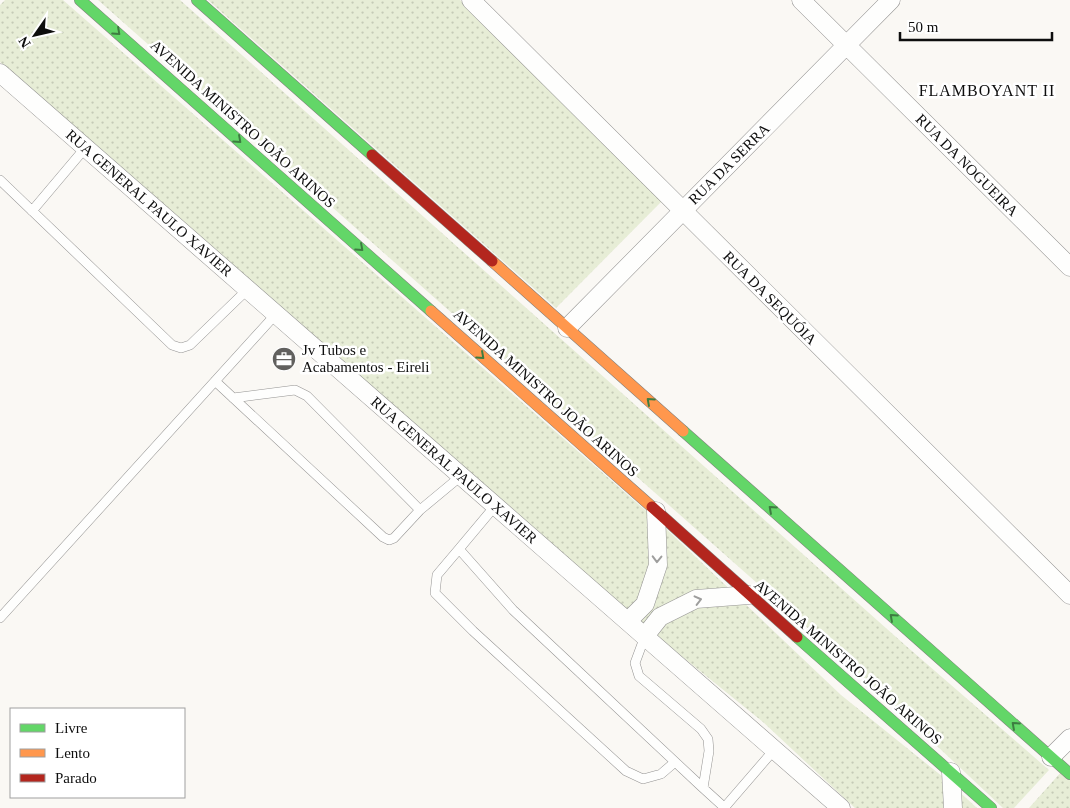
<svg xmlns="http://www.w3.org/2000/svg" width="1070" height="808" font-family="Georgia,serif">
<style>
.grass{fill:url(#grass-dots)}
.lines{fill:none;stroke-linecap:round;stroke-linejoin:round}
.lane-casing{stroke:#949392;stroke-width:10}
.street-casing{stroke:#949392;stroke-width:19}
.fast-casing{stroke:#82817f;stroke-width:12}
.slow-casing{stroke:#82817f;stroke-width:12}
.jam-casing{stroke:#82817f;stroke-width:12}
.lane{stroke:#fefefd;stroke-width:9}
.street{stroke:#fefefd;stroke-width:18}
.fast{stroke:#63d668;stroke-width:11}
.slow{stroke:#ff974d;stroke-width:11}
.jam{stroke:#b3261e;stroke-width:11}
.oneway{stroke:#3d7c40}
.oneway2{stroke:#9e9e9d}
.labels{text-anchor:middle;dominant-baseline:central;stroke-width:5;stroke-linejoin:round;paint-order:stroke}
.street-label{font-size:15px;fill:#0e0e0e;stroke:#fff}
.poi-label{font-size:15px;fill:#0e0e0e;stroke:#fff;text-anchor:start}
.neighbourhood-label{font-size:16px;letter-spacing:1px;fill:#0e0e0e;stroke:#fff}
</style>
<defs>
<pattern id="grass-dots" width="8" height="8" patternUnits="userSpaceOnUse" patternTransform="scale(1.25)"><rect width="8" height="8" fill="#e7edd6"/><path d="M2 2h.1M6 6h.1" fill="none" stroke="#c5cab6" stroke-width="1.8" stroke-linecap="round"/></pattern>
</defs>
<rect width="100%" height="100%" fill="#faf8f4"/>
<!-- grass -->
<path class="grass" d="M 5,0 L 63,0 L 661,524 L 841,695 L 943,777 L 977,808 L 855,808 L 763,722 L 658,637 L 105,155 L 0,62 L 0,5 Z
M 98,0 L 180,0 L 905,645 L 1049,770 L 1014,808 L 1003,808 L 870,683 Z
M 208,0 L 460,0 L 662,201 L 556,308 Z
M 1062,771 L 1070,778 L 1070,808 L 1029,808 Z"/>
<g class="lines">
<!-- lane casing -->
<g class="lane-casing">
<path id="lane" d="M 0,180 L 172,345 L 181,348 L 190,345 L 248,289
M 32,211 L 86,147
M 215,381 L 383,537 L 389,540 L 394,538 L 420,510 L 461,476
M 233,398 L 295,390 L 307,396 L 420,510
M 459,549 L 495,506
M 0,618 L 276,314
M 645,636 L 635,663 L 639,676 L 701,729 L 708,739 L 709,751 L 703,788 L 725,808
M 675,762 L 661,774 L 643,779 L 626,771 L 473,631 L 435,593 L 437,575 L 459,549 L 513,610 L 703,788
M 724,808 L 774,750"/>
</g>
<!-- street casing -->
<g class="street-casing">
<path id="street" d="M 471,0 L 1070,595
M 801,0 L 1070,267
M 0,73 L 841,808
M 567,328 L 891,0
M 628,621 L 645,604 L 658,565 L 656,511
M 645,636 L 660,617 L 696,599 L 749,595
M 1051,757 L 1070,738
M 951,772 L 953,808"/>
</g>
<!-- fast casing -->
<g class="fast-casing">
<path id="fast" d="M 80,0 L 431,311
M 197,0 L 372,155
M 683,431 L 1070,774
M 797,637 L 991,808"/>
</g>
<!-- slow casing -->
<g class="slow-casing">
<path id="slow" d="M 492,261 L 683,431
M 431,311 L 652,507"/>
</g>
<!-- jam casing -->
<g class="jam-casing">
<path id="jam" d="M 372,155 L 492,261
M 652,507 L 797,637"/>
</g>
<!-- lane -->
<use href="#lane" class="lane"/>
<!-- street -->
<use href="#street" class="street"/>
<!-- fast -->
<use href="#fast" class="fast"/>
<!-- slow -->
<use href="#slow" class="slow"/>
<!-- jam -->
<use href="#jam" class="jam"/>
</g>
<!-- one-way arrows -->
<defs><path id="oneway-chevron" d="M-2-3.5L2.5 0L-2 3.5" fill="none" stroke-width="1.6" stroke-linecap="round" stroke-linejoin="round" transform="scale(1.25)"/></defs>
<g class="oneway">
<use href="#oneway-chevron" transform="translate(117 32) rotate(42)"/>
<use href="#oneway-chevron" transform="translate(238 140) rotate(42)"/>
<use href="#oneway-chevron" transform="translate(360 248) rotate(42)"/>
<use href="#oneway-chevron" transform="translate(481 356) rotate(42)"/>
<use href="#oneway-chevron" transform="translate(650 401) rotate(-138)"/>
<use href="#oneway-chevron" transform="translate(772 509) rotate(-138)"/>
<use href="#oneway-chevron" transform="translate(893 617) rotate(-138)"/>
<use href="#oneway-chevron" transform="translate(1015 725) rotate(-138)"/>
</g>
<g class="oneway2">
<use href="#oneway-chevron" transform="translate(657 559) rotate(91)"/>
<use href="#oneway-chevron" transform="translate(698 600) rotate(-14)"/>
</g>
<!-- icons -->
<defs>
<g id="office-disc" transform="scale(1.25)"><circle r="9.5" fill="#61605e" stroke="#fff"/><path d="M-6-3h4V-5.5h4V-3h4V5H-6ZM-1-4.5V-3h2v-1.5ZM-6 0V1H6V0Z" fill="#fff"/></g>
</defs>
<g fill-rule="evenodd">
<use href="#office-disc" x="284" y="359"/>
</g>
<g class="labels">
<!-- street labels -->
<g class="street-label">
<text transform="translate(243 124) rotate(42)">AVENIDA MINISTRO JOÃO ARINOS</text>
<text transform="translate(729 164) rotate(-45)">RUA DA SERRA</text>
<text transform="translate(967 165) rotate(45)">RUA DA NOGUEIRA</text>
<text transform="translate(149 203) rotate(41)">RUA GENERAL PAULO XAVIER</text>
<text transform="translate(770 298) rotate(45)">RUA DA SEQUÓIA</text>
<text transform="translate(546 393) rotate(42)">AVENIDA MINISTRO JOÃO ARINOS</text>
<text transform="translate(454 470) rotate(41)">RUA GENERAL PAULO XAVIER</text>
<text transform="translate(848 662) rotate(41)">AVENIDA MINISTRO JOÃO ARINOS</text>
</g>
<!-- poi labels -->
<g class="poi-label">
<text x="302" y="350">Jv Tubos e<tspan x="302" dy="17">Acabamentos - Eireli</tspan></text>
</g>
<!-- neighbourhood labels -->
<g class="neighbourhood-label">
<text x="987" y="90">FLAMBOYANT II</text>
</g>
</g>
<!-- legend -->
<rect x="10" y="708" width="175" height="90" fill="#ffffff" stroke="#9f9f9f"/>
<rect x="20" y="724" width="25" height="8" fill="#63d668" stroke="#9f9f9f"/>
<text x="55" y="733" font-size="15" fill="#0e0e0e">Livre</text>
<rect x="20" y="749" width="25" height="8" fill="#ff974d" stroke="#9f9f9f"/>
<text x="55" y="758" font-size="15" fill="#0e0e0e">Lento</text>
<rect x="20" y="774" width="25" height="8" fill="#b3261e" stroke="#9f9f9f"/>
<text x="55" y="783" font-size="15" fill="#0e0e0e">Parado</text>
<!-- north arrow -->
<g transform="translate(35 35) rotate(236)" stroke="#ffffff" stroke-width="4" paint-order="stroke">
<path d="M0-4L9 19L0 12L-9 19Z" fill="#0e0e0e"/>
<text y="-8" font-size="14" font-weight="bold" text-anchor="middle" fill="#0e0e0e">N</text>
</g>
<!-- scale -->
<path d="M900 32v8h152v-8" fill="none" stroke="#0e0e0e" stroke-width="2.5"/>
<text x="908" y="32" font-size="15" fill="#0e0e0e" stroke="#ffffff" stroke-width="4" paint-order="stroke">50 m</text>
</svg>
